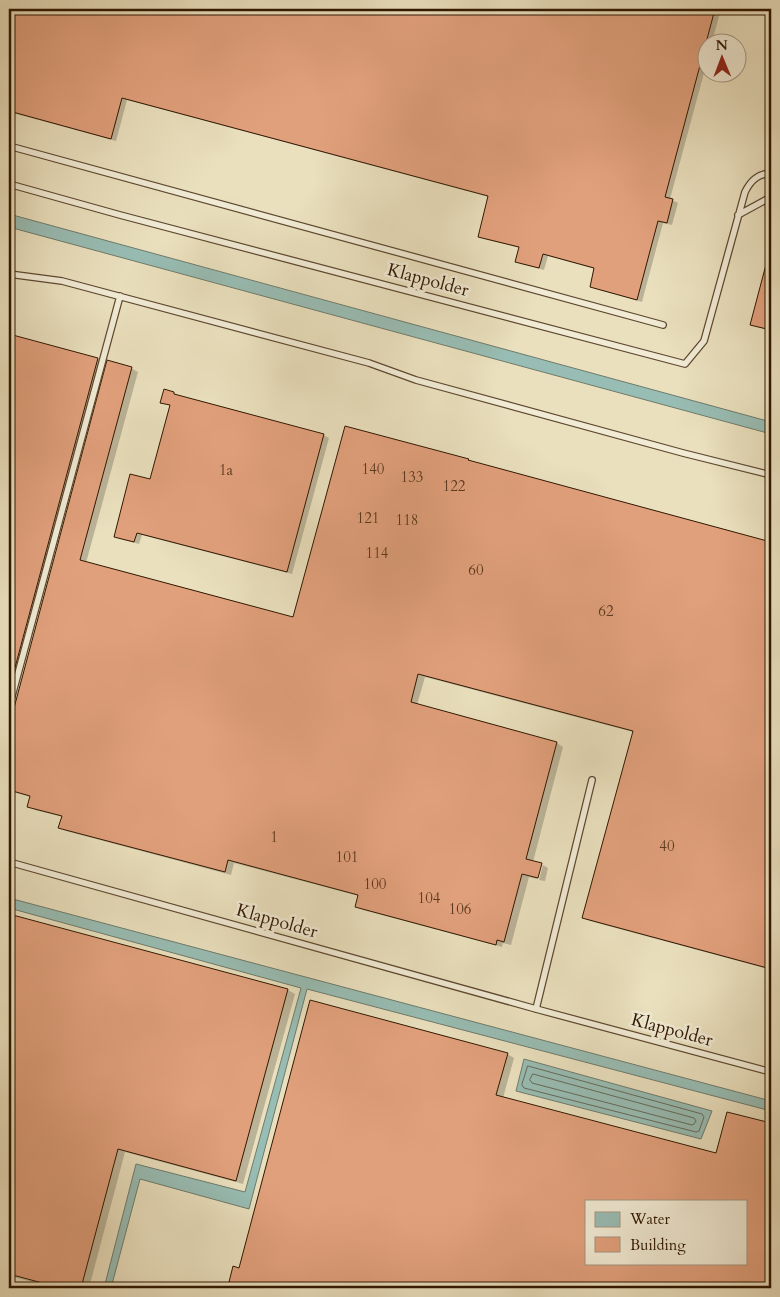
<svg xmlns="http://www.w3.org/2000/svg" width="780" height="1297" font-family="Cardo,serif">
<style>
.water{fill:#98bdb4;stroke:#6e7b6c}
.shadow{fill:#0003;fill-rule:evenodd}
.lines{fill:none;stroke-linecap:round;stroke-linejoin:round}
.shore{stroke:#646a5a;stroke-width:1}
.building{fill:#e1a07c;stroke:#301700;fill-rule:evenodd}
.service-casing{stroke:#5e4930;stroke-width:8}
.service{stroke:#f1ebd5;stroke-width:5.5}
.labels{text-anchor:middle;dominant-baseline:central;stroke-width:5;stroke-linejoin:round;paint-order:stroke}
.number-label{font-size:15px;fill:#5c391f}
.street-label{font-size:18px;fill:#301700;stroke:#f1ebd5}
</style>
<rect width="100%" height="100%" fill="#eae0be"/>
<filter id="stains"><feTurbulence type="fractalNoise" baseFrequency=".004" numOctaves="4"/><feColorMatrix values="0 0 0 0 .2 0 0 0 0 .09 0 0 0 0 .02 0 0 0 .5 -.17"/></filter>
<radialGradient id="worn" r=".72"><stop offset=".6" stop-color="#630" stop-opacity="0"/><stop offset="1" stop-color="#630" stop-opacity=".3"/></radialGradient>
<!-- water -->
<path class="water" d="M 9,214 L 771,422 L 771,434 L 9,227 Z
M 9,898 L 771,1101 L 771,1111 L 307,989 L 249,1209 L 140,1179 L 111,1288 L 104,1288 L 136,1164 L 245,1192 L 301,988 L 9,908 Z
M 524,1059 L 712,1111 L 701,1139 L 516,1091 Z"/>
<!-- shadow -->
<path class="shadow" d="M 9,9 L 721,9 L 712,42 L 708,42 L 708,58 L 670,199 L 678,203 L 672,225 L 663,223 L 642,302 L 596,289 L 591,286 L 595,269 L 548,256 L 544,270 L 521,264 L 516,261 L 520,248 L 484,239 L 479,236 L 489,197 L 127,100 L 116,141 L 9,112 Z
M 771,203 L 771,206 L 766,209 L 765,209 L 764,207 Z
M 771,251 L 771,331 L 757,327 L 752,324 Z
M 9,335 L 98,359 L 104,363 L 9,715 L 15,709 L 131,368 L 138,372 L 86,563 L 294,619 L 468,460 L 474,463 L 771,543 L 771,970 L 590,921 L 584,917 L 633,732 L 425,677 L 417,705 L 557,743 L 563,747 L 533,862 L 541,864 L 537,879 L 529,877 L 511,945 L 503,943 L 502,947 L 363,910 L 356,907 L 359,896 L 234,863 L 231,875 L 66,831 L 60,828 L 63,817 L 35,810 L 29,806 L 31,797 L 9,791 Z
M 174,393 L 179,396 L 323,435 L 329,438 L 292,574 L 142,535 L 139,544 L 120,539 L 115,536 L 151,481 L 171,406 L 162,402 Z
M 543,865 L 548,868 L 545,881 L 539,880 Z
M 9,915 L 288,990 L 295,994 L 243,1184 L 125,1152 L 89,1288 L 57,1288 L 9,1276 Z
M 507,1054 L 514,1058 L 503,1098 L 717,1154 L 728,1113 L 771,1125 L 771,1288 L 246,1288 L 237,1286 L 230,1282 L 240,1269 ZM 586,1201 L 746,1201 L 746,1263 L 586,1263 Z"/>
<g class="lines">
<!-- shore -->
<path class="shore" d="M 528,1066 L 702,1114 L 704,1117 L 699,1131 L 696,1132 L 524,1088 L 522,1085 Z
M 533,1074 L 694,1118 L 696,1121 L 694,1124 L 692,1125 L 532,1083 L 530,1080 Z"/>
</g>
<!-- building -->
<path class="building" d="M 9,9 L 715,9 L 665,197 L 673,199 L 667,223 L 658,221 L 637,300 L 590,287 L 594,268 L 543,254 L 539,268 L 515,262 L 519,247 L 478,237 L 488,196 L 122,98 L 111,139 L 9,111 Z
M 768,257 L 771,258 L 771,330 L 750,325 Z
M 9,334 L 98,358 L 9,690 Z
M 107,360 L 132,367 L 80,560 L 293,617 L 345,426 L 469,459 L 468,460 L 771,542 L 771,969 L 582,918 L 633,731 L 418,674 L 411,702 L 557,742 L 526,859 L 542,863 L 538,878 L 522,874 L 504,942 L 497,940 L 496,945 L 355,907 L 358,895 L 228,860 L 225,872 L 58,828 L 62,816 L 27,807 L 30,796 L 9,790 L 9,712 L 12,711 L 14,708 Z
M 164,389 L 174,392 L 174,394 L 324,434 L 287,572 L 137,533 L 134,542 L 114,537 L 130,474 L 150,479 L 170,405 L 160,403 Z
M 9,914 L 288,989 L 236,1181 L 118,1149 L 81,1288 L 61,1288 L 9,1274 Z
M 310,1000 L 508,1053 L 496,1095 L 716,1153 L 727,1112 L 771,1123 L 771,1288 L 251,1288 L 229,1282 L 233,1266 L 239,1268 ZM 586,1201 L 746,1201 L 746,1263 L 586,1263 Z"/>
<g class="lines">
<!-- service casing -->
<g class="service-casing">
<path id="service" d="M 9,146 L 663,325
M 9,184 L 120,215 L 685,364 L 704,341 L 745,192 C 751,180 758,174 771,173
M 738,215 L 771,197
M 9,274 L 62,281 L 369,363 L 416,380 L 683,453 L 771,475
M 9,707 L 120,296
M 9,862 L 536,1009 L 771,1072
M 536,1009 L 592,780"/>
</g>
<!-- service -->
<use href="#service" class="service"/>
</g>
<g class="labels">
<!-- number labels -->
<g class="number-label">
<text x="373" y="469">140</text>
<text x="226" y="470">1a</text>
<text x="412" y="477">133</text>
<text x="454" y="486">122</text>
<text x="368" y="518">121</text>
<text x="407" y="520">118</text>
<text x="377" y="553">114</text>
<text x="476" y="570">60</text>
<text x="606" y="611">62</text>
<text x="274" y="837">1</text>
<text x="667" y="846">40</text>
<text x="347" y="857">101</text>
<text x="375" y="884">100</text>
<text x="429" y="898">104</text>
<text x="460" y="909">106</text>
</g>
<!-- street labels -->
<g class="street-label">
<text transform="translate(428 280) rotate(15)">Klappolder</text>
<text transform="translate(277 921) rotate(16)">Klappolder</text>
<text transform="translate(672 1030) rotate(15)">Klappolder</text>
</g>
</g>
<!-- margin -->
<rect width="780" height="1297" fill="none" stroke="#eae0be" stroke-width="30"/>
<rect x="10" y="10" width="760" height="1277" fill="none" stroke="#301700" stroke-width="2.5"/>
<rect x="15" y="15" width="750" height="1267" fill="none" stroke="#301700"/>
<!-- legend -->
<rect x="585" y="1200" width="162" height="65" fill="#f1ebd5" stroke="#a49680"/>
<rect x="595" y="1212" width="25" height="15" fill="#98bdb4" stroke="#a49680"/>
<text x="630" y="1224" font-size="15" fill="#301700">Water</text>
<rect x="595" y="1237" width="25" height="15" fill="#e1a07c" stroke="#a49680"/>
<text x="630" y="1250" font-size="15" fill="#301700">Building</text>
<!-- north arrow -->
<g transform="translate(722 58) rotate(359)"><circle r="24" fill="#f1ebd5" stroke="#a49680"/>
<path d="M0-4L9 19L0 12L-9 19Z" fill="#8f2418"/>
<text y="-8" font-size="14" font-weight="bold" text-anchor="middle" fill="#301700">N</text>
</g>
<rect width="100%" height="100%" filter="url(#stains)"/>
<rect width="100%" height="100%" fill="url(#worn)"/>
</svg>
